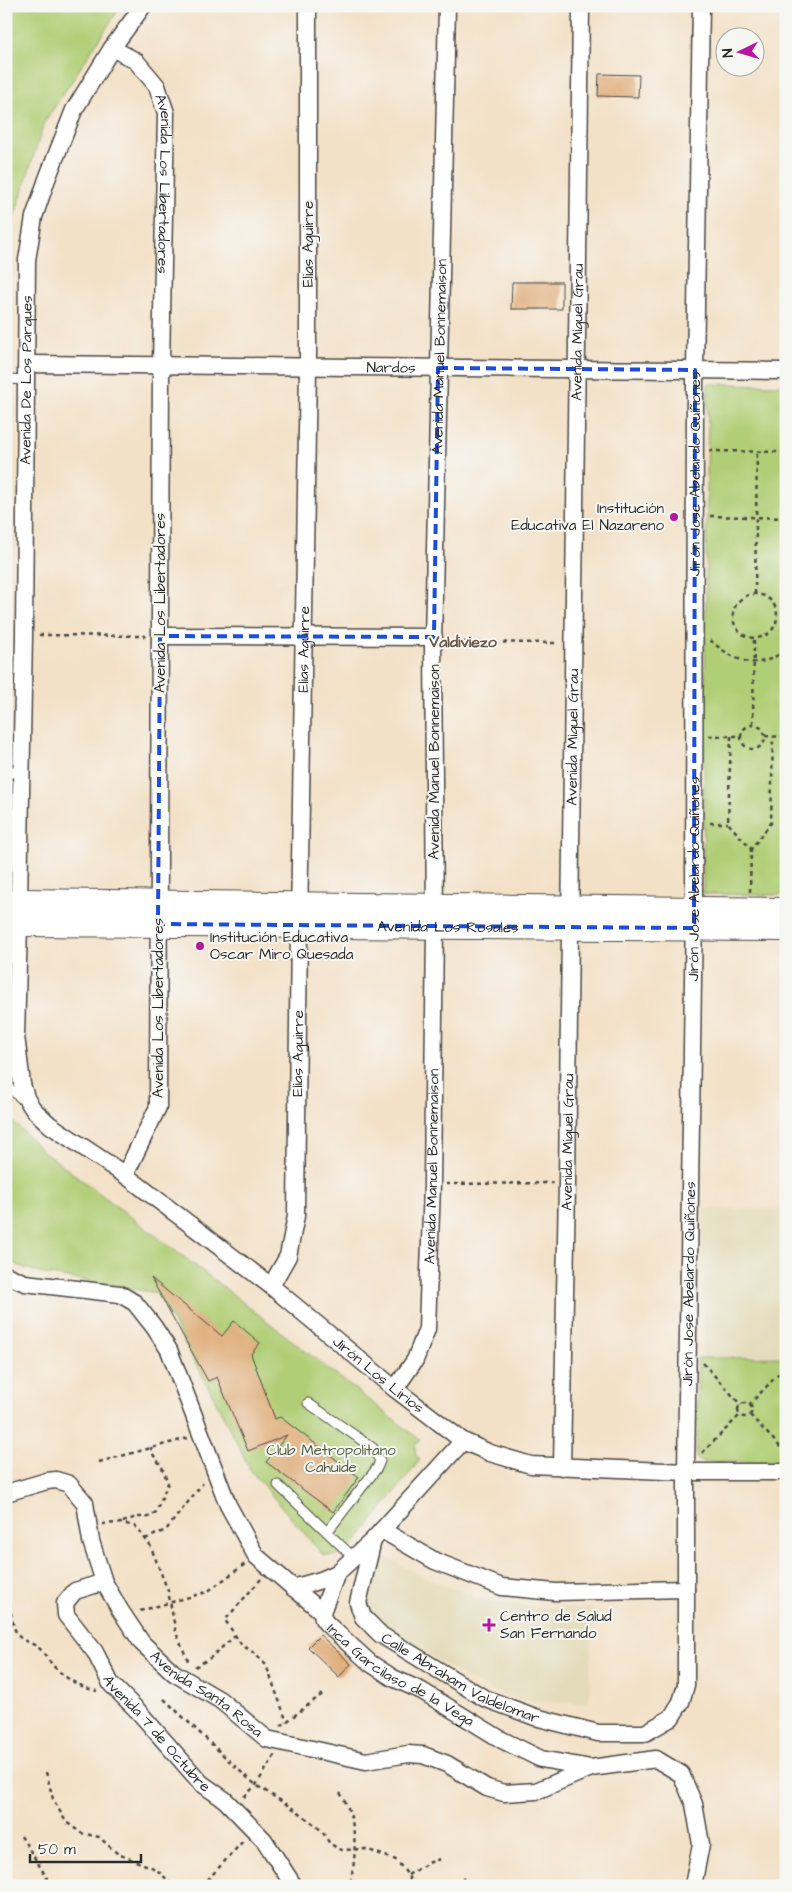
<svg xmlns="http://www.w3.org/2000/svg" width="792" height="1892" font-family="'Architects Daughter',sans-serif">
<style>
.built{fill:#e3dbba}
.green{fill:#b0ce74;stroke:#6e7c50}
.building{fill:#e0af7d}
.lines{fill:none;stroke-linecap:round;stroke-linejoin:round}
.lane-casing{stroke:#494642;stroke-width:11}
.street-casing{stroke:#494642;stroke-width:19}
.secondary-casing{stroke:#494642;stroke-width:26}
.path{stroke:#494642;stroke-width:2.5;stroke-dasharray:4 4;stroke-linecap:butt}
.lane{stroke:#fff;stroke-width:9}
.street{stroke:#fff;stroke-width:16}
.secondary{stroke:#fff;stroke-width:24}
.marked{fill:none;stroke:#1d4ed8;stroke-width:4;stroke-dasharray:10 6;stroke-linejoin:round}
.poi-dot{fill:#b5179e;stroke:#f6f6f2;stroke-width:2}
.labels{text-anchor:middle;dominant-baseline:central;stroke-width:4;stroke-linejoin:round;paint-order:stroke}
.street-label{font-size:15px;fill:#2b2b2b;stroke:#f6f6f2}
.poi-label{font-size:15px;fill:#2b2b2b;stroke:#f6f6f2;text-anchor:start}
.park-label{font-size:15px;fill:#535c41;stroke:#f6f6f2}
.neighbourhood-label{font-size:16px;font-weight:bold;fill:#6a5948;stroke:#f6f6f2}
</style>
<rect width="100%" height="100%" fill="#f6f6f2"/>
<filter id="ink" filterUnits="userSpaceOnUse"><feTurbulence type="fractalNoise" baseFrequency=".02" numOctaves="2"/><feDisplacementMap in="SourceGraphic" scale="10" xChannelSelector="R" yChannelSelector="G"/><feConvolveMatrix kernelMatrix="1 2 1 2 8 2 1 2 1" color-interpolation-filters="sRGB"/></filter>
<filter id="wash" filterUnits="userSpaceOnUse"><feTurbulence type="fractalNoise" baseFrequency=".0096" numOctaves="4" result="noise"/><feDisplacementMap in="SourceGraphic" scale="20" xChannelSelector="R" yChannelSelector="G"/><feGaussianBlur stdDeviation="1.12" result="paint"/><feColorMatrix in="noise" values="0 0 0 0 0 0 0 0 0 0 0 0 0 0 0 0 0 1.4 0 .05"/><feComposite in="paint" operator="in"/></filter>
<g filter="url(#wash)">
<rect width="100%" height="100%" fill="#f3e1c7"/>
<!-- built -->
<path class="built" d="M 703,1209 L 786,1209 L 786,1356 L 703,1356 Z
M 387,1557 L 406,1568 L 433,1581 L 475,1597 L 491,1601 L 529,1607 L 593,1608 L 589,1703 L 521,1701 L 494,1691 L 464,1677 L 421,1650 L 377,1618 L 366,1603 L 368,1579 Z"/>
<!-- green -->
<path class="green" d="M 6,6 L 121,6 L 44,123 L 7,240 L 6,251 Z
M 708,384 L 786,385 L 786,895 L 703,894 Z
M 6,929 L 8,1064 L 6,1065 Z
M 6,1115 L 42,1150 L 205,1273 L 420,1440 L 415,1446 L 416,1455 L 420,1460 L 345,1556 L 323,1555 L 251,1471 L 206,1382 L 157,1293 L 39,1273 L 6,1261 Z
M 786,1357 L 786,1462 L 701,1462 L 696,1458 L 698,1358 Z"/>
<g id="blocks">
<!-- building -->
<path class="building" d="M 599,74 L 639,75 L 638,97 L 598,96 Z
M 512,282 L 562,282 L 562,309 L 511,309 Z
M 151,1278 L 222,1336 L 234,1321 L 260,1343 L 251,1354 L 275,1419 L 280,1417 L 359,1477 L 333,1512 L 266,1462 L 287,1435 L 248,1451 L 217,1377 L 208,1381 Z
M 320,1635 L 351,1664 L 339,1677 L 308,1647 Z"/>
</g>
</g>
<g filter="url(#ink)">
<use href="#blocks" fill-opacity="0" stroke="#494642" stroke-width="1"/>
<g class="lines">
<!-- lane casing -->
<g class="lane-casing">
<path id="lane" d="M 6,379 L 27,380
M 6,776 L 22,766
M 6,1085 L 25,1102
M 308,1403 L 373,1448 L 380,1461 L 377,1468 L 328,1531
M 278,1485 L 353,1557"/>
</g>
<!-- street casing -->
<g class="street-casing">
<g id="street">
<path id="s1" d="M 112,48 L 136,61 L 157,86 L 166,113 L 161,365 L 158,1107 L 125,1175"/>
<path id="s2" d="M 27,364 L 786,371"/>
<path d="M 160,636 L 434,637"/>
<path id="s3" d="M 19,901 L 24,635 L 27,260 L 34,217 L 47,179 L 74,110 L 112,48 L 143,6"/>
<path id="s4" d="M 19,924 L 16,1036 L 22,1084 L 26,1098 L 33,1109 L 50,1125 L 125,1175 L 271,1286 L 395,1389 L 463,1441 L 490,1453 L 531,1465 L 686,1472 L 786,1472"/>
<path id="s5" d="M 6,1275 L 25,1283 L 120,1294 L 135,1303 L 154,1327 L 169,1350 L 228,1505 L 256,1556 L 322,1612 L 323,1619 L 327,1624 L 370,1663 L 393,1678 L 422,1691 L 502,1740 L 541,1759 L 591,1768 L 656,1759 L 681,1774 L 694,1804 L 701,1844 L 693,1886"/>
<path id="s6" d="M 271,1286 L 288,1256 L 296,1216 L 299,925 L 308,367 L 308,6"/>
<path id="s7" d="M 395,1389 L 415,1360 L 427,1329 L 432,1184 L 435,926 L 433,641 L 447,6"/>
<path id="s8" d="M 562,1467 L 567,1183 L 581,6"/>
<path id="s9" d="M 6,1493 L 47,1481 L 56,1480 L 69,1484 L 85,1503 L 91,1541 L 104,1582 L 120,1610 L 142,1643 L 174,1673 L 220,1700 L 267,1739 L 366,1761 L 408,1754 L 423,1755 L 447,1764 L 487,1788 L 504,1793 L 536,1791 L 591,1768"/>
<path d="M 382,1530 L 435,1561 L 502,1587 L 555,1592 L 686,1589"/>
<path id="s10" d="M 373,1540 L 358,1603 L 363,1617 L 381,1635 L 484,1698 L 535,1717 L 598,1733 L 645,1733 L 671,1718 L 681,1702 L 686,1685 L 686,1472 L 694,909 L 695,370 L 701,6"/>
<path id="s11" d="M 104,1582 L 75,1591 L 65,1603 L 66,1615 L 95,1652 L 111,1684 L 138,1711 L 201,1783 L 225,1800 L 264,1840 L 294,1886"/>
<path d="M 293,1588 L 321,1580 L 337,1573"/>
<path d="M 322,1612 L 337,1573 L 373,1540 L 463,1441"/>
</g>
</g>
<!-- secondary casing -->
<g class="secondary-casing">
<g id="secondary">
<path id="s12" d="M 786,910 L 19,901 L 19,924 L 786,929"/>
</g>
</g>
<!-- path -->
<path class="path" d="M 709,451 L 786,452
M 710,516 L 786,518
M 755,594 L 757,451
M733 616a22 22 0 1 1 44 0a22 22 0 1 1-44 0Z
M 39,635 L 146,636
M 710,640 C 734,661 758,673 786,649
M 447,642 L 559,643
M 753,724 L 754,638
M741 737a12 12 0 1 1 24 0a12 12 0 1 1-24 0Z
M 709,736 L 740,736
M 731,736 L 728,823 L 751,849 L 771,823 L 773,737
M 765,736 L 786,737
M 710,823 L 728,823
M 750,892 L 751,849
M 446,1184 L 553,1183
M 703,1363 L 741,1405
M738 1410a7 7 0 1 1 14 0a7 7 0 1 1-14 0Z
M 749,1405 L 786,1366
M 750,1415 L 786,1453
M 702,1453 L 740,1415
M 99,1462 L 188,1438
M 123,1522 L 136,1517 L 149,1517 L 156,1512 L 168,1483 L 162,1467 L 152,1453 L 151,1447
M 102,1524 L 121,1523 L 135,1526 L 150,1545 L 168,1591 L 176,1633 L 189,1663
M 145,1539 L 166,1530 L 203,1483
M 261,1579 L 225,1620 L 241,1644 L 254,1653 L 266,1665 L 287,1722
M 6,1599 L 9,1600 C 12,1611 11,1623 17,1634 C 22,1642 32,1642 39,1648 C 44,1652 47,1659 51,1663 C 61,1676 81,1688 97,1691
M 140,1611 L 207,1592 L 245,1564
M 195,1667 L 210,1658 L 235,1636
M 164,1699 L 240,1771 L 256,1785 L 300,1813 L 322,1831 L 330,1844 L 342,1850 L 366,1849 L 396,1860 L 408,1875 L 412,1886
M 281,1726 L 325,1692
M 46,1772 L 53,1799 L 66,1822 L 81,1833 L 99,1837 L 118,1854 L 156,1869 L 174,1886
M 340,1793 C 357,1816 358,1858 349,1886
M 244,1797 L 256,1785 L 275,1755
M 21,1836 L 52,1886
M 408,1875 L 428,1863 L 443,1858
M 202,1886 L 244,1840
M 456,1886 L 464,1878"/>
<!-- lane -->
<use href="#lane" class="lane"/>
<!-- street -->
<use href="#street" class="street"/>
<!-- secondary -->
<use href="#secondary" class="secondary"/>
</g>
</g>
<!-- marked area -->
<path class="marked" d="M 438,368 L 695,370 L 694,928 L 158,924 L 160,636 L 434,637 Z"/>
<!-- markers -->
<g class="poi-dot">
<circle cx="674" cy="517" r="5"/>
<circle cx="200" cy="946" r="5"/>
<path d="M486.5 1617.5h5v5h5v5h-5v5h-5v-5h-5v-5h5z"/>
</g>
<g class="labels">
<!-- street labels -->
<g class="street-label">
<text stroke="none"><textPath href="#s1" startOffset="159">Avenida Los Libertadores</textPath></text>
<text transform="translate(308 244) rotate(-90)">Elias Aguirre</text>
<text stroke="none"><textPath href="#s8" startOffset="1135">Avenida Miguel Grau</textPath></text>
<text stroke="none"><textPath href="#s7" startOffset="1041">Avenida Manuel Bonnemaison</textPath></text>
<text stroke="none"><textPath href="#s2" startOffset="364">Nardos</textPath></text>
<text stroke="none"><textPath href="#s3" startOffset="521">Avenida De Los Parques</textPath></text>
<text stroke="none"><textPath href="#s10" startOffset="1670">Jirón Jose Abelardo Quiñones</textPath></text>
<text transform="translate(160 603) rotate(-90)">Avenida Los Libertadores</text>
<text stroke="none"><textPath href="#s6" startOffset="642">Elias Aguirre</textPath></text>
<text stroke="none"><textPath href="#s8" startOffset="730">Avenida Miguel Grau</textPath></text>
<text transform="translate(434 762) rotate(-90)">Avenida Manuel Bonnemaison</text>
<text stroke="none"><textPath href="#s10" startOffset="1265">Jirón Jose Abelardo Quiñones</textPath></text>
<text stroke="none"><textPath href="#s12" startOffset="1219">Avenida Los Rosales</textPath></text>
<text transform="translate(158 1008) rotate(-90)">Avenida Los Libertadores</text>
<text stroke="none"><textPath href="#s6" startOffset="238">Elias Aguirre</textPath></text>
<text stroke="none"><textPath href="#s8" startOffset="325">Avenida Miguel Grau</textPath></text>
<text stroke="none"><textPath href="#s7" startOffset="231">Avenida Manuel Bonnemaison</textPath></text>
<text stroke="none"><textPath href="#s10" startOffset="860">Jirón Jose Abelardo Quiñones</textPath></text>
<text stroke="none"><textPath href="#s4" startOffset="624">Jirón Los Lirios</textPath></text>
<text stroke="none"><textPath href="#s5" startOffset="606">Inca Garcilaso de la Vega</textPath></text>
<text stroke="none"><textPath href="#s10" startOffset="196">Calle Abraham Valdelomar</textPath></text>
<text stroke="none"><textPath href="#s9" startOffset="326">Avenida Santa Rosa</textPath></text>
<text stroke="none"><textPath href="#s11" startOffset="208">Avenida 7 de Octubre</textPath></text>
</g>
<!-- poi labels -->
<g class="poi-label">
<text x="664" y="508" text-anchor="end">Institución<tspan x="664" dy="17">Educativa El Nazareno</tspan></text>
<text x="210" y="937">Institución Educativa<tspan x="210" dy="17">Oscar Miro Quesada</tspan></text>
<text x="500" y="1616">Centro de Salud<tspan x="500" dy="17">San Fernando</tspan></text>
</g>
<!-- park labels -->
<g class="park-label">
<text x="331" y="1450">Club Metropolitano<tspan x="331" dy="17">Cahuide</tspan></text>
</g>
<!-- neighbourhood labels -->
<g class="neighbourhood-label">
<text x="463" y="642">Valdiviezo</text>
</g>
</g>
<!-- margin -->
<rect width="792" height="1892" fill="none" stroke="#f6f6f2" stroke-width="25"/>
<!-- north arrow -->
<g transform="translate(740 52) rotate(265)"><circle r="24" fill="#f6f6f2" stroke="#a5a5a2"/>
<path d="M0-4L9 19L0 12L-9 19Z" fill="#b5179e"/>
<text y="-8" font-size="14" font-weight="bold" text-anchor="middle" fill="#2b2b2b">N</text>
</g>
<!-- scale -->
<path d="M30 1854v8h111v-8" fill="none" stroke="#2b2b2b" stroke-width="2.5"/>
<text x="38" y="1854" font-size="15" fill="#2b2b2b" stroke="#f6f6f2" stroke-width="4" paint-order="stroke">50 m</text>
</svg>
